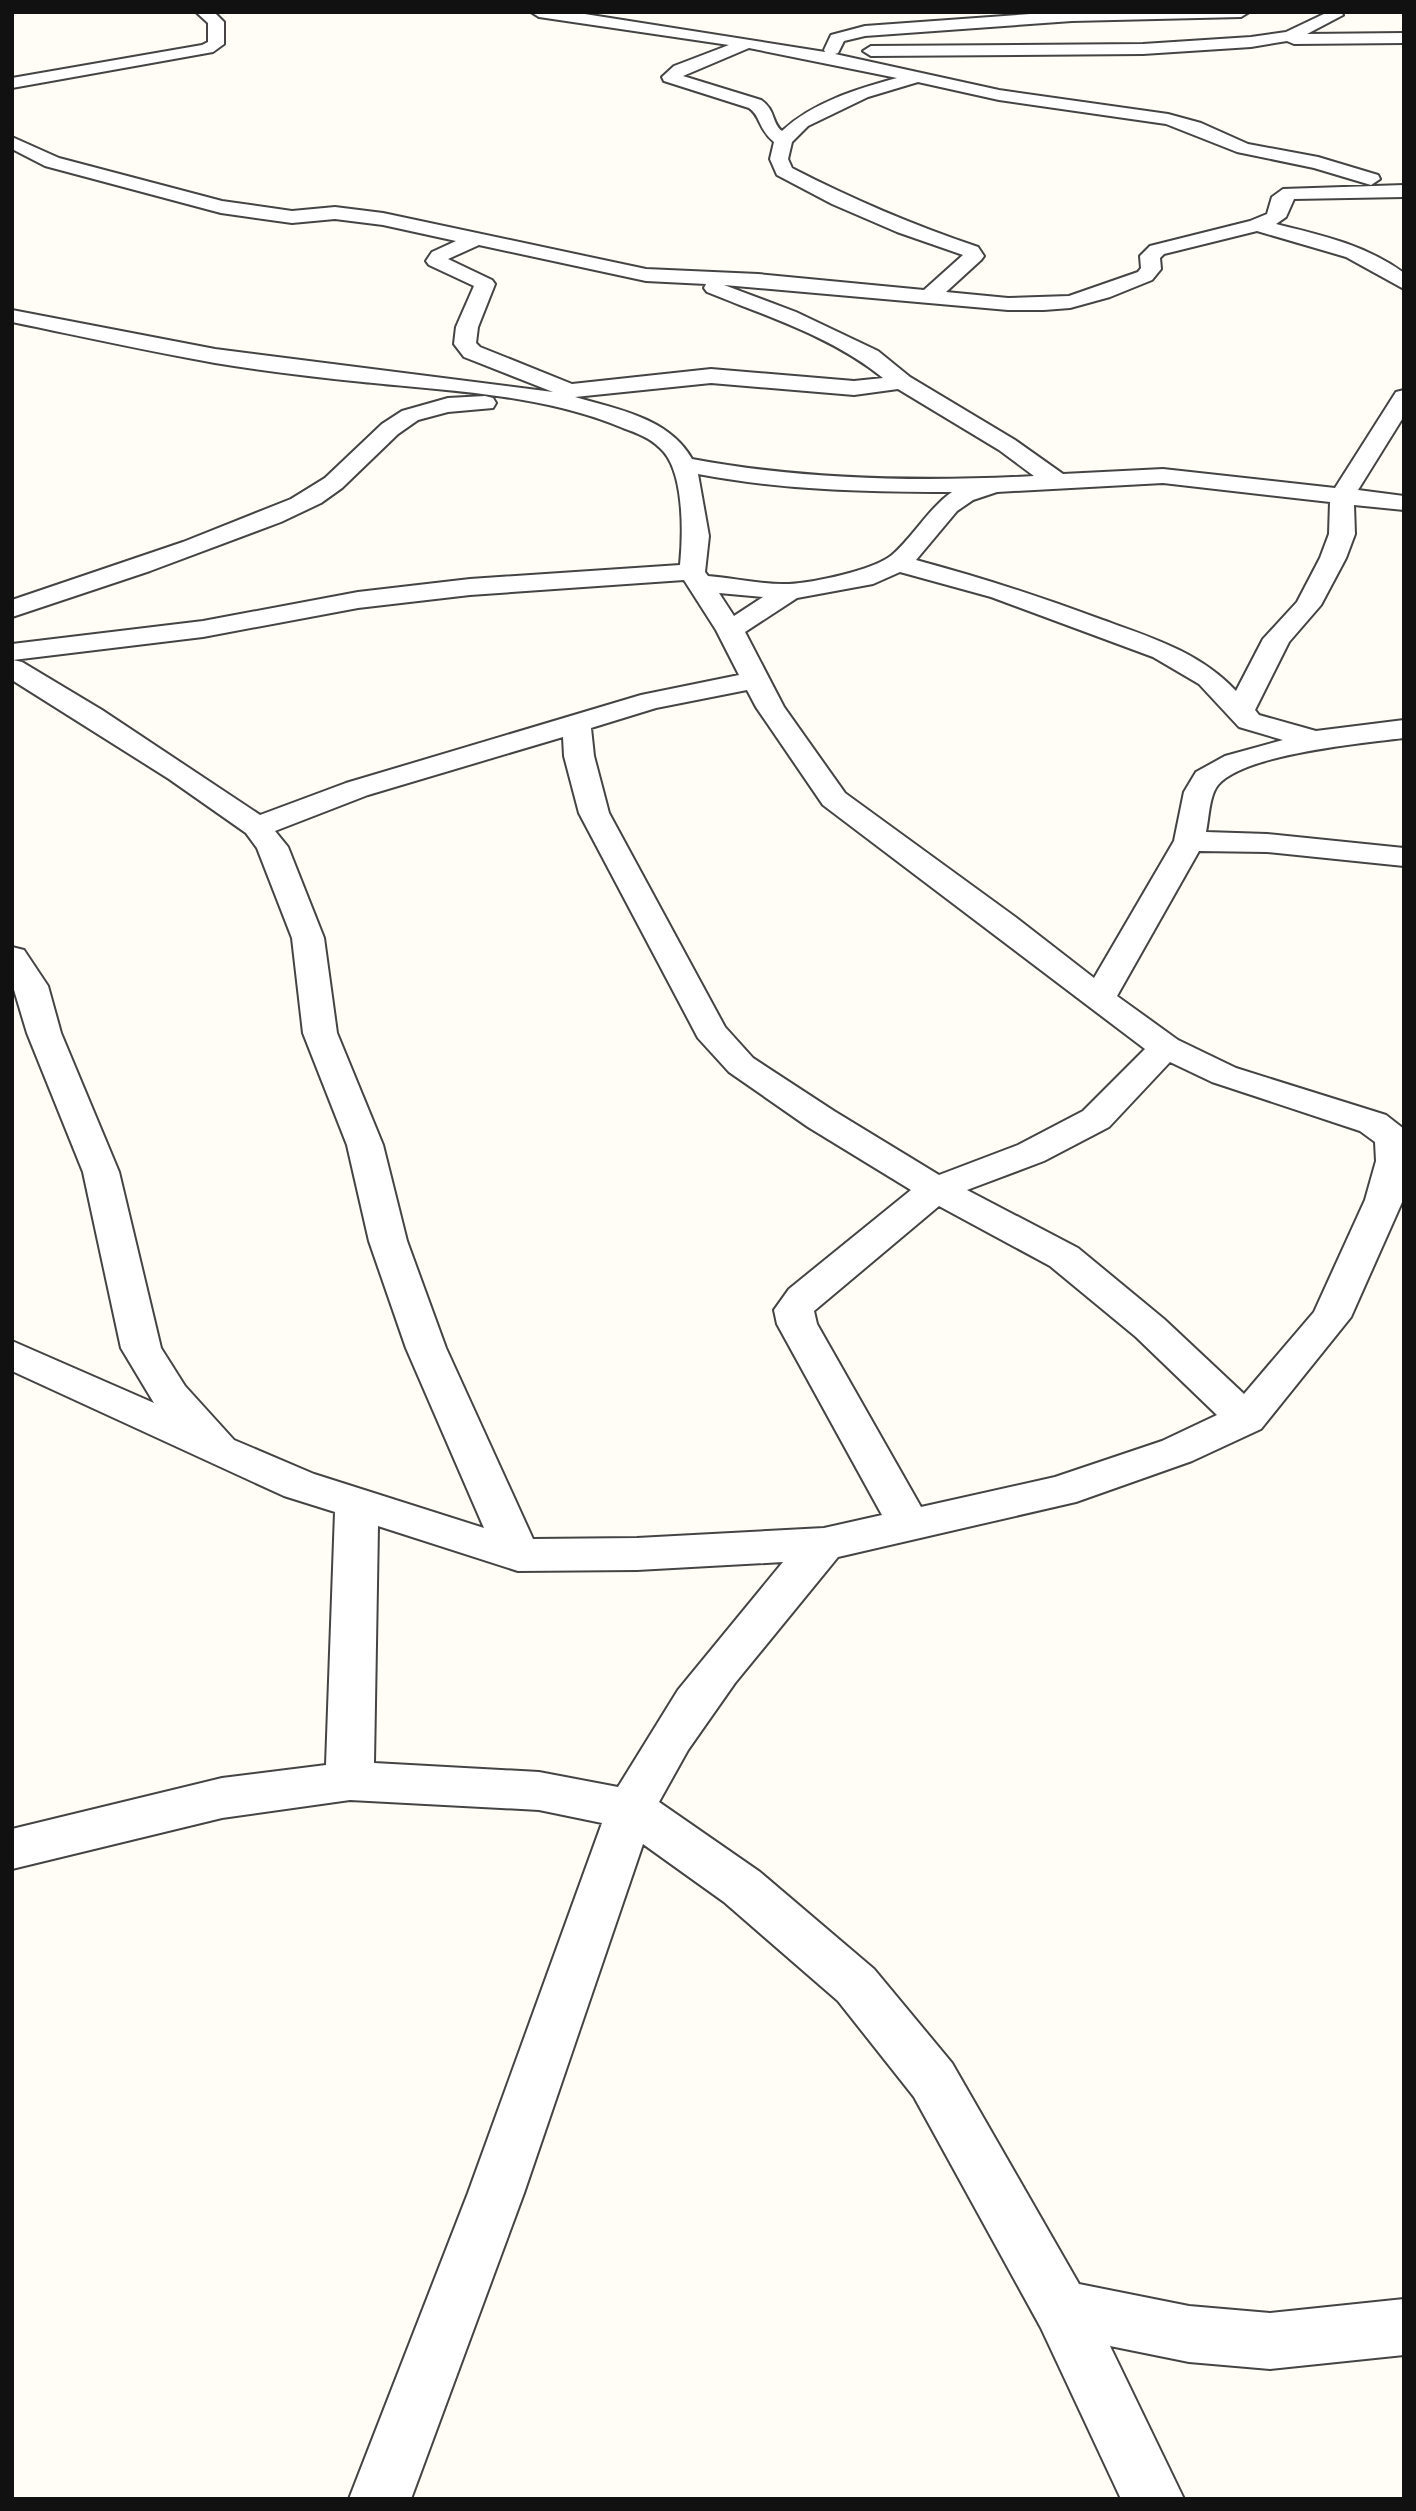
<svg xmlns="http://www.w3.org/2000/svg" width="1416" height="2511" font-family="Literata,serif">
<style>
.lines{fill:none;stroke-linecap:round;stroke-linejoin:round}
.minor-casing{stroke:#444;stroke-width:4}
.minor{fill:#fff;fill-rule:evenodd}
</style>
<rect width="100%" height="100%" fill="#fffdf5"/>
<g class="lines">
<!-- minor casing -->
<g class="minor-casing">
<path id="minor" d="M 196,12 L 214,12 L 224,22 L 224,44 L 213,52 L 12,88 L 12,78 L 202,45 L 208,42 L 208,23 Z
M 531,12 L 572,12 L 825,52 L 824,50 L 831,35 L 865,26 L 1058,12 L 1249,12 L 1241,17 L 1072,21 L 865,36 L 844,41 L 838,53 L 835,54 L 999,90 L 1168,114 L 1201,123 L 1248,144 L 1318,157 L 1378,175 L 1380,179 L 1371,185 L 1314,168 L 1237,152 L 1166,124 L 999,100 L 918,82 L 868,97 L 808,126 L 792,142 L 788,159 L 792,168 C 852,199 913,225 978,247 L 984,256 L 981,260 L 946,292 L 1008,298 L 1069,296 L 1138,272 L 1141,268 L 1140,256 L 1150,246 L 1250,221 L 1267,214 L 1272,197 L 1283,189 L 1404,185 L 1404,197 L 1294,199 L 1286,217 L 1276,224 C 1321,235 1366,245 1404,273 L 1404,289 L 1346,257 L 1257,231 L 1164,254 L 1160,258 L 1161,269 L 1152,280 L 1110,297 L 1070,308 L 1044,310 L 1008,310 L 724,285 L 796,312 L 878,351 L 910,377 L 1015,440 L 1063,474 L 1163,469 L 1335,488 L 1396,392 L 1404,390 L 1404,416 L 1358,490 L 1404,496 L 1404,510 L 1354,505 L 1355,534 L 1346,558 L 1321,605 L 1289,642 L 1255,710 L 1259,715 L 1316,731 L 1404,720 L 1404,738 C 1363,743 1244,754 1218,785 C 1209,796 1209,819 1206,832 L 1267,834 L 1404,848 L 1404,866 L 1267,852 L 1199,851 L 1117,996 L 1178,1040 L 1236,1068 L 1386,1115 L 1404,1129 L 1403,1200 L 1351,1317 L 1261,1429 L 1192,1461 L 1076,1502 L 838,1557 L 735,1683 L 688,1750 L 659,1802 L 760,1872 L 874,1969 L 952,2063 L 1079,2284 L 1189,2306 L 1270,2313 L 1404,2299 L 1404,2355 L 1270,2369 L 1189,2362 L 1110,2346 L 1184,2499 L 1121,2499 L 1041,2328 L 914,2097 L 838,2001 L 724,1902 L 643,1844 L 524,2193 L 411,2499 L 349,2499 L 468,2193 L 602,1823 L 539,1810 L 350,1800 L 222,1818 L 12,1869 L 12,1829 L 222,1778 L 326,1765 L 335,1512 L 284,1496 L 12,1371 L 12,1341 L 154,1403 L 121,1348 L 83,1172 L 27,1033 L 12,983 L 12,947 L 24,950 L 48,986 L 61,1033 L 119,1172 L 161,1348 L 185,1386 L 234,1440 L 314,1474 L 484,1528 L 406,1348 L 369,1241 L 347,1145 L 303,1033 L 292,938 L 257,848 L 246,833 L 169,779 L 12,680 L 12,644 L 203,621 L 358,592 L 470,579 L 680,565 C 683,535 685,470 660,448 C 650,438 637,433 623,428 C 542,394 449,391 363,382 C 314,377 264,371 215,363 C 147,351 80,336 12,322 L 12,310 L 215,349 L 553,392 L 464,357 L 454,344 L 456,327 L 474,286 L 429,265 L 426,261 L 432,252 L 456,241 L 383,225 L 335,219 L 292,223 L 221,213 L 45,166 L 12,149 L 12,137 L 59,158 L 222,201 L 292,211 L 335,207 L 383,213 L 646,269 L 758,274 L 924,290 L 963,255 L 897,232 L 832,204 L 777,175 L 770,159 L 774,142 C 758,129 761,116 749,108 L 664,81 L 662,77 L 674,66 L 729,45 L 539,17 ZM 749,48 L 897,78 C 857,89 813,102 782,131 C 771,122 776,110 761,100 L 683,76 ZM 479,245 L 646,281 L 706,284 L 704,288 L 707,292 C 766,316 833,337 883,378 L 854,381 L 711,369 L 572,384 L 480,347 L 476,343 L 478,327 L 495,284 L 492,280 L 448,259 ZM 711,383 L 854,395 L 898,389 L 999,450 L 1034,476 C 921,482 804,480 692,459 C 669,418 617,409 575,397 ZM 698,474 C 782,490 866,492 952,492 C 928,509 914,536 892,555 C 874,570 813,583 789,584 C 762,585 734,578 708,576 L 705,572 L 709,536 ZM 1163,483 L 1330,502 L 1329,534 L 1320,558 L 1297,602 L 1263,639 L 1236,691 C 1200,652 1150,637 1100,619 C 1039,596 979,577 916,560 L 957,511 L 973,500 L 997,492 ZM 900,572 L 991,597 L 1153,657 L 1199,684 L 1239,727 L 1283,740 L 1225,756 L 1196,772 L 1184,792 L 1174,841 L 1094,978 L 1014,916 L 845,793 L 784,707 L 745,632 L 797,598 L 873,584 ZM 684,580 L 716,630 L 739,675 L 641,695 L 346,783 L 260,815 L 102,710 L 22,662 L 13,660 L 203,637 L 358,608 L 470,595 ZM 719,593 L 763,597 L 734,616 ZM 747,690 L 756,707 L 823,805 L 1145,1049 L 1083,1111 L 1018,1145 L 939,1175 L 834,1111 L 753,1058 L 725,1027 L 609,813 L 594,756 L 591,728 L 656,708 ZM 563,737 L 564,756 L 579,813 L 698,1038 L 729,1072 L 808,1127 L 911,1190 L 789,1289 L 774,1310 L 777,1324 L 882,1515 L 824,1528 L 637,1538 L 533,1539 L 446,1348 L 407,1241 L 383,1145 L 337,1033 L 324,938 L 288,847 L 275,831 L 368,795 ZM 1170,1062 L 1212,1082 L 1360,1131 L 1375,1142 L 1376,1161 L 1365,1200 L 1314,1312 L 1244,1394 L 1164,1319 L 1078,1248 L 967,1190 L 1044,1161 L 1109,1127 ZM 939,1206 L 1050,1266 L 1136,1337 L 1217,1415 L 1162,1441 L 1055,1477 L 921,1507 L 817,1324 L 814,1311 ZM 378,1526 L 518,1571 L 637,1570 L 783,1562 L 678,1690 L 618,1787 L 539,1772 L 374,1763 Z
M 1328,12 L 1341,12 L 1343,15 L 1307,34 L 1404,33 L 1404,43 L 1294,44 L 1287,41 L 1251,47 L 1143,54 L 871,56 L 863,51 L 871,46 L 1143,44 L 1251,37 L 1286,32 Z
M 485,396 L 493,398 L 496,403 L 493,408 L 448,412 L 418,420 L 398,434 L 342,488 L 321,503 L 281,522 L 150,571 L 12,617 L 12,600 L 183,542 L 291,499 L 325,478 L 382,424 L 402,411 L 448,398 Z"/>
</g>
<!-- minor -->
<use href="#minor" class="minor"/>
</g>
<!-- border -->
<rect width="1416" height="2511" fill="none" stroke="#111111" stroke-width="28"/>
</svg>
